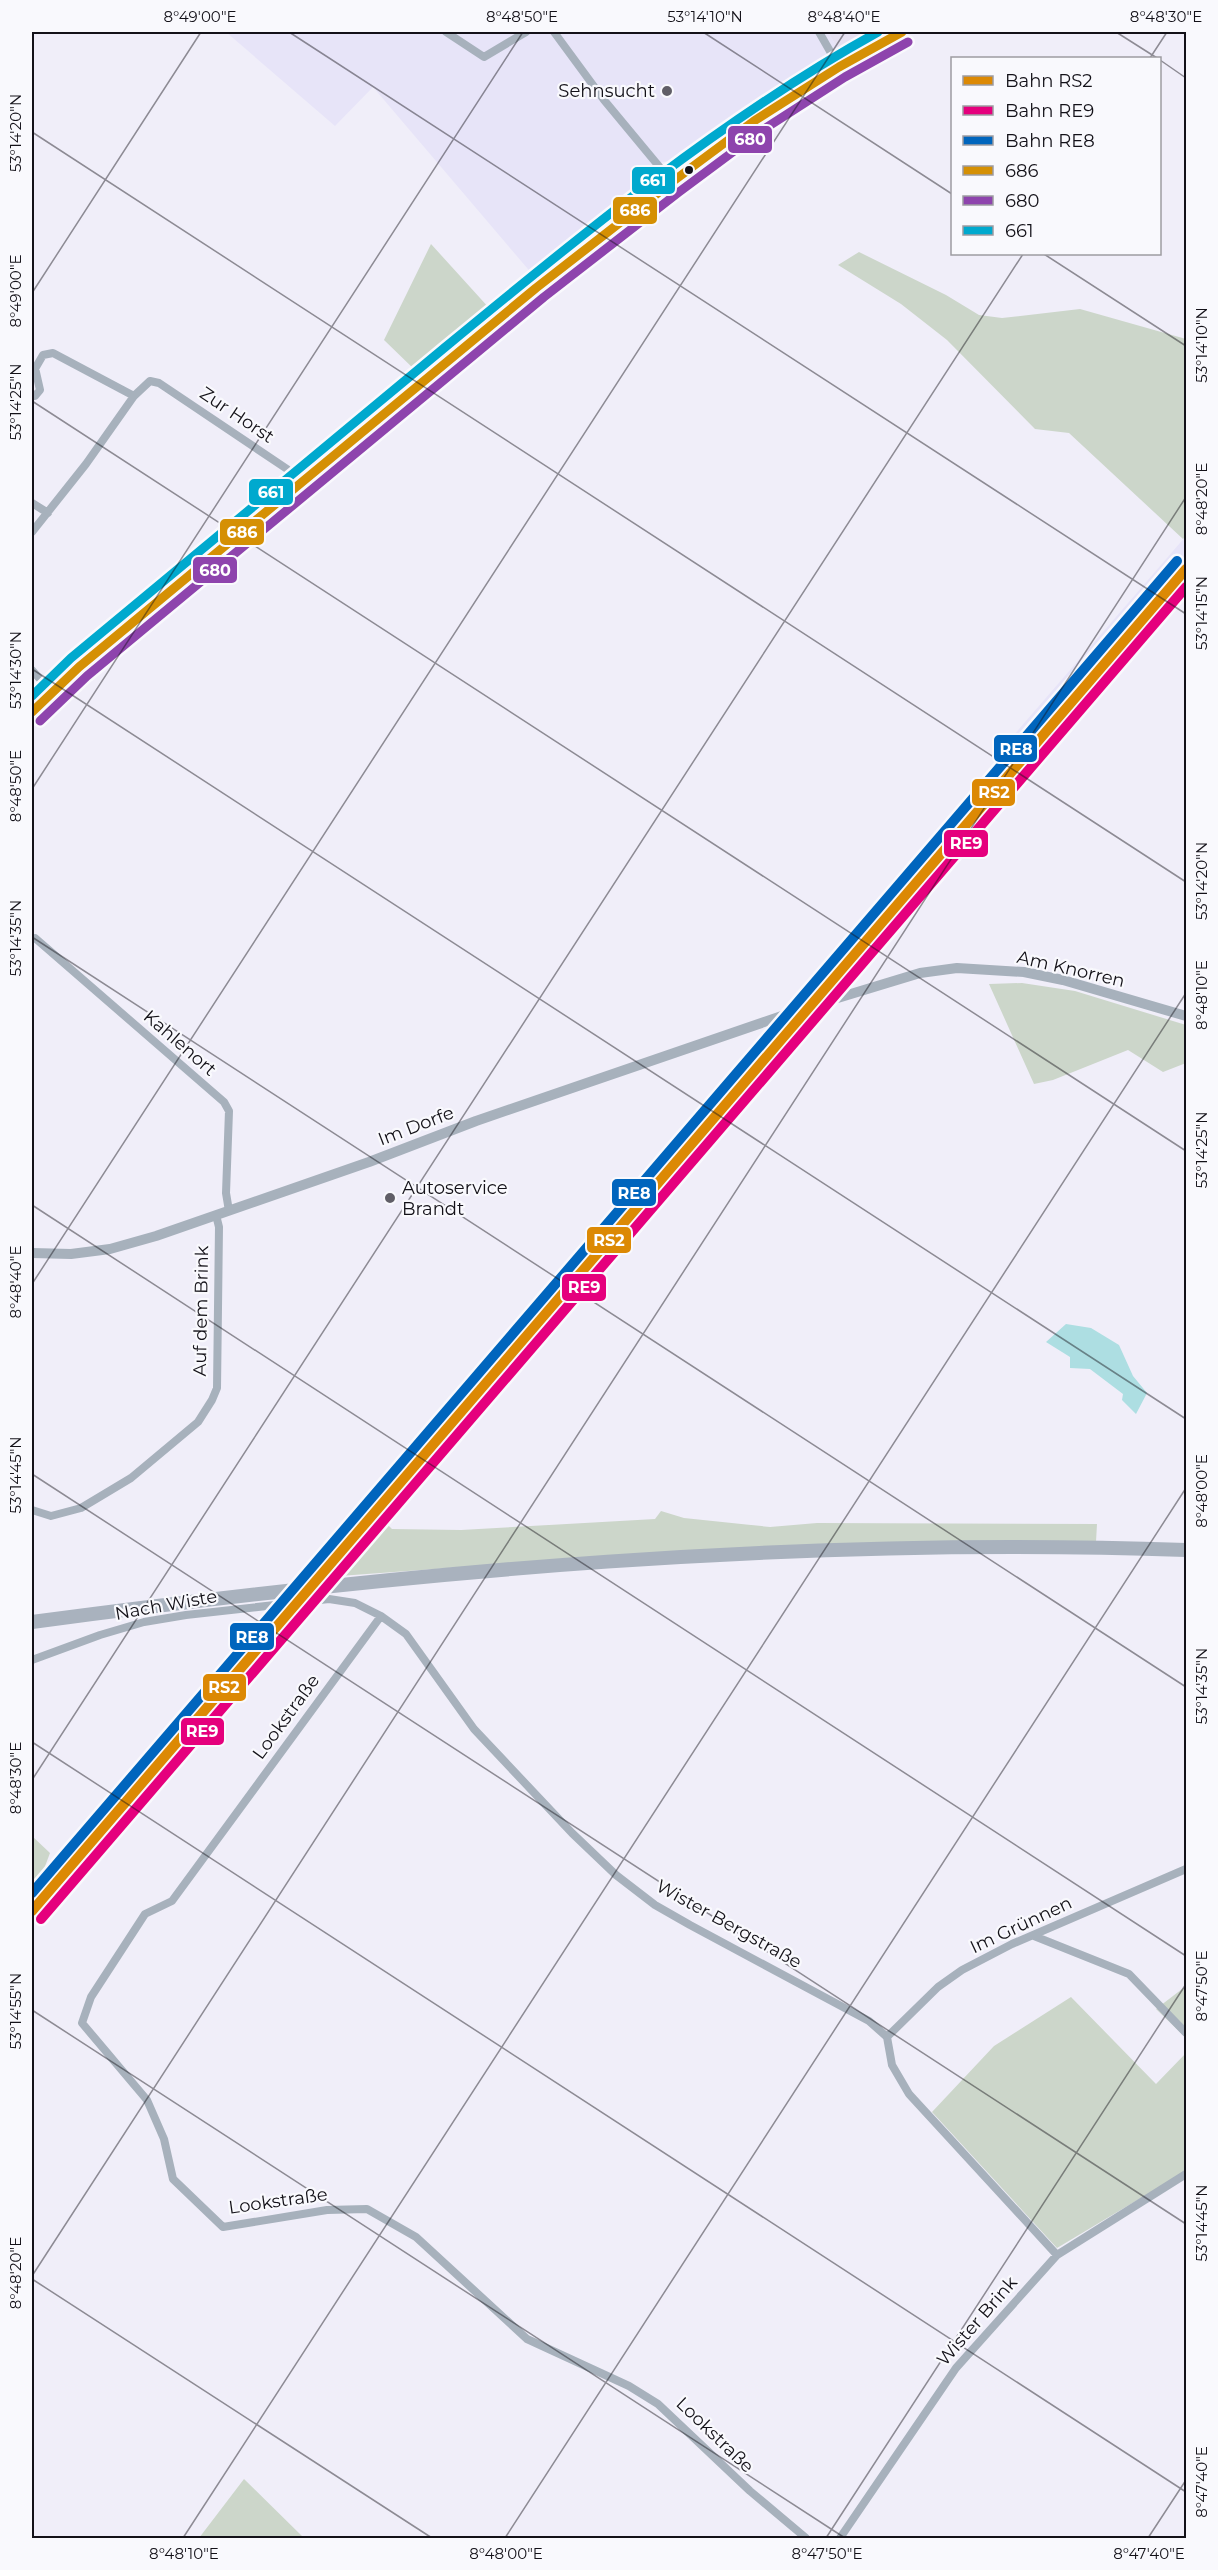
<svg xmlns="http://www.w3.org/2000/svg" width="1218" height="2570" font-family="Montserrat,sans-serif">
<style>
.commercial{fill:#e6e1f2}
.built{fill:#e7e4f8}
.green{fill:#ccd6ca}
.water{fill:#addee2}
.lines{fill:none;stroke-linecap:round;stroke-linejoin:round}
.minor{stroke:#a7b1bc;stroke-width:8}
.tertiary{stroke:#a7b1bc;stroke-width:10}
.primary{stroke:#a9b2be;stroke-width:14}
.bus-1-casing{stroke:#f9f9fd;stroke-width:14}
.bus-2-casing{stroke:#f9f9fd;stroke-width:14}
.bus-3-casing{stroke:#f9f9fd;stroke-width:14}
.bus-1{stroke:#d59004;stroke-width:9}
.bus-2{stroke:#8e44ad;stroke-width:9}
.bus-3{stroke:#00a9ce;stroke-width:9}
.rail-1-casing{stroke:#f9f9fd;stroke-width:15}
.rail-2-casing{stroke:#f9f9fd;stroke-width:15}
.rail-3-casing{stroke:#f9f9fd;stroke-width:15}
.rail-1{stroke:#dc8904;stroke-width:10}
.rail-2{stroke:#e5007d;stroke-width:10}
.rail-3{stroke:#0065bd;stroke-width:10}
.ticks{fill:none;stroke:#131118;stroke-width:1.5;stroke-opacity:0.45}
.poi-dot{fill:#605e67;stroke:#f9f9fd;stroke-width:2}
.bus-dot{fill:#131118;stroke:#f9f9fd;stroke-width:2}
.labels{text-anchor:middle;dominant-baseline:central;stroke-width:4.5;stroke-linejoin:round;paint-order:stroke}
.poi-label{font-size:18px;fill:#131118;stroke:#f9f9fd;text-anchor:end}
.street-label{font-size:18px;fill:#131118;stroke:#f9f9fd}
.line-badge{stroke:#f9f9fd;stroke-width:2}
.badge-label{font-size:16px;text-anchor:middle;font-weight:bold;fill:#fff}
.neatline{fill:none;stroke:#131118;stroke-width:2}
.ticks-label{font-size:15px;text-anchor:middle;fill:#131118}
</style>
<rect width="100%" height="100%" fill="#f0eef9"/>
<!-- commercial -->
<path class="commercial" d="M 828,32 L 882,32 L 841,54 Z"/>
<!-- built -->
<path class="built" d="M 226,32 L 828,32 L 841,54 L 773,95 L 690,156 L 651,165 L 620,204 L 533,275 L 373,87 L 335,126 Z
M 1186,536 L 1186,595 L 1035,769 L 1027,763 L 835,981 L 548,1312 L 326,1577 L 300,1580 L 810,990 L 805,984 L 816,972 L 821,976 L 1013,751 L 1006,744 Z
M 296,1611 L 170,1754 L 47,1898 L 40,1882 L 275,1614 Z"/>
<!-- green -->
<path class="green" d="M 431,244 L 490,309 L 416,371 L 384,340 Z
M 859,252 L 946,295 L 979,315 L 1002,318 L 1080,309 L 1186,339 L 1186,536 L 1183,539 L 1069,433 L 1035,429 L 947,340 L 901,304 L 838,265 Z
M 1022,983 L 1075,991 L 1186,1025 L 1186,1063 L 1163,1072 L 1128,1050 L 1053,1080 L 1034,1084 L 989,984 Z
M 495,1378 L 502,1385 L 389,1520 L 387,1524 L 392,1529 L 461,1530 L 655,1519 L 661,1511 L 684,1518 L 770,1527 L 817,1523 L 1097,1524 L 1096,1542 L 669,1552 L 326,1577 Z
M 32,1836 L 50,1853 L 32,1901 Z
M 1186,1986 L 1186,2038 L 1156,2009 Z
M 1071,1997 L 1156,2084 L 1186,2053 L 1186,2171 L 1057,2248 L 932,2112 L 994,2046 Z
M 244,2479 L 304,2538 L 199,2538 Z"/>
<!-- water -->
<path class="water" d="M 1066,1324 L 1091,1328 L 1119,1345 L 1133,1376 L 1147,1393 L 1136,1414 L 1122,1400 L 1123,1394 L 1090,1369 L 1070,1368 L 1070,1357 L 1046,1342 Z"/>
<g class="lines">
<!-- minor -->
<path class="minor" d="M 446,32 L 484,57 L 526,32
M 554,32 L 604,100 L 672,182
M 819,32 L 839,67
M 32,374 L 43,355 L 53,353 L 134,396
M 32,396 L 35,396 L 40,390 L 35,368
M 32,503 L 48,513
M 32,532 L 86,464 L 134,396 L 150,381 L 159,383 L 287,469 L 300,485
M 32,670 L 51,692
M 32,939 L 35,938 L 224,1102 L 229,1111 L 226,1193 L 229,1211
M 32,1510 L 51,1516 L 81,1508 L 131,1478 L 198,1422 L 212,1400 L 217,1388 L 219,1227 L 216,1215
M 381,1616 L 172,1901 L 145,1914 L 91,1997 L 82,2023 L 147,2100 L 164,2139 L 173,2179 L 223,2227 L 327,2210 L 367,2209 L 416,2237 L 527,2339 L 629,2386 L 658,2404 L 750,2491 L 806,2538
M 32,1660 L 100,1635 L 144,1622 L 186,1615 L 329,1599 L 355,1603 L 381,1616 L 406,1634 L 474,1729 L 572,1833 L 616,1875 L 655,1905 L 690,1925 L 869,2021 L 887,2037 L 892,2065 L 909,2094 L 1057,2255
M 1034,1936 L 1129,1974 L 1186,2033
M 887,2037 L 938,1987 L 962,1970 L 1012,1944 L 1186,1869
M 840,2538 L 956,2368 L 1057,2255 L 1186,2174"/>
<!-- tertiary -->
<path class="tertiary" d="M 32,712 L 79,667 L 536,288 L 672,182 L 754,121 L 839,67 L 902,32
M 32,1253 L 71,1254 L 110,1249 L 156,1236 L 369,1162 L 476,1121 L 808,1007 L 920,973 L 957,968 L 1024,972 L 1063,980 L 1186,1016"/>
<!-- primary -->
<path class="primary" d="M 32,1622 C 414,1571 800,1536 1186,1550"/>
<!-- bus-1 casing -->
<g class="bus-1-casing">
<path id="bus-1" d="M 32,712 L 79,667 L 536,288 L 672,182 L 754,121 L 839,67 L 902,32"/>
</g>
<!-- bus-2 casing -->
<g class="bus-2-casing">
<path id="bus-2" d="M 40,721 L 87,676 L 544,297 L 679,192 L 761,131 L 845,77 L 908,42"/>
</g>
<!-- bus-3 casing -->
<g class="bus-3-casing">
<path id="bus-3" d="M 32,696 L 71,658 C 195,555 319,452 443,349 C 581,235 721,119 878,32"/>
</g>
<!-- bus-1 -->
<use href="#bus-1" class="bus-1"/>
<!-- bus-2 -->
<use href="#bus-2" class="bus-2"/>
<!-- bus-3 -->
<use href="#bus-3" class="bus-3"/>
<!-- rail-1 casing -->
<g class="rail-1-casing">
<path id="rail-1" d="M 32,1911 L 1186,569"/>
</g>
<!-- rail-2 casing -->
<g class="rail-2-casing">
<path id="rail-2" d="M 41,1919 L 1186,587"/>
</g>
<!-- rail-3 casing -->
<g class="rail-3-casing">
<path id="rail-3" d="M 32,1893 L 1177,561"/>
</g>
<!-- rail-1 -->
<use href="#rail-1" class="rail-1"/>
<!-- rail-2 -->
<use href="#rail-2" class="rail-2"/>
<!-- rail-3 -->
<use href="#rail-3" class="rail-3"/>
</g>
<!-- ticks -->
<path class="ticks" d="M 289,32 L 1186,614M 703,32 L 952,194M 1116,32 L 1157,58M 1150,58 L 1167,32M 1160,60 L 1186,78M 32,132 L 1186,882M 1044,254 L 1186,346M 32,293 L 201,32M 32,401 L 1186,1151M 32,669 L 1186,1419M 32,789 L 523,32M 32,937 L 1186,1687M 32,1205 L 1186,1956M 32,1284 L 845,32M 32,1474 L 1186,2224M 32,1742 L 1186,2492M 32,1780 L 1023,254M 32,2010 L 845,2538M 32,2276 L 1186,497M 32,2279 L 432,2538M 183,2538 L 1186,993M 505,2538 L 1186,1488M 826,2538 L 1186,1984M 1148,2538 L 1186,2480"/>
<!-- markers -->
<g class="poi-dot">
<circle cx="667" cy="91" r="6"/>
<circle cx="390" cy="1198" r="6"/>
</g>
<circle class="bus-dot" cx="689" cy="170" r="5"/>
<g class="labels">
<!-- poi labels -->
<g class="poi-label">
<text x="655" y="91">Sehnsucht</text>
<text x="402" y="1188" text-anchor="start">Autoservice<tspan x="402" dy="21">Brandt</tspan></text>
</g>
<!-- street labels -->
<g class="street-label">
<text transform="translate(237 415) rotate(34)">Zur Horst</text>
<text transform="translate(1071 969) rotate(13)">Am Knorren</text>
<text transform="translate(180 1043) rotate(41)">Kahlenort</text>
<text transform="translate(416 1126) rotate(-21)">Im Dorfe</text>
<text transform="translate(201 1311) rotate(-89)">Auf dem Brink</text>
<text transform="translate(166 1605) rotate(-10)">Nach Wiste</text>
<text transform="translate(286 1717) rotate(-54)">Lookstraße</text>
<text transform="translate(729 1924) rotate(29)">Wister Bergstraße</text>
<text transform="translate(1021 1925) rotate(-25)">Im Grünnen</text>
<text transform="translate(278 2201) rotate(-8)">Lookstraße</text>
<text transform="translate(977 2321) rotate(-49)">Wister Brink</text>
<text transform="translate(715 2435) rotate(44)">Lookstraße</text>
</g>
</g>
<g class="line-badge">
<rect x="727" y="125" width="46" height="29" rx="6" fill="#8e44ad"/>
<rect x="631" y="166" width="45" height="29" rx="6" fill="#00a9ce"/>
<rect x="612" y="196" width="46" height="29" rx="6" fill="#d59004"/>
<rect x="248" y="478" width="46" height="28" rx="6" fill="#00a9ce"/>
<rect x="219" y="518" width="46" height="28" rx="6" fill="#d59004"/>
<rect x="192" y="556" width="46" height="28" rx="6" fill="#8e44ad"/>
<rect x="993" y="734" width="45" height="29" rx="6" fill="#0065bd"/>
<rect x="971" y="778" width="45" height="29" rx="6" fill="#dc8904"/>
<rect x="943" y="829" width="46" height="29" rx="6" fill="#e5007d"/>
<rect x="611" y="1178" width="46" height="29" rx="6" fill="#0065bd"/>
<rect x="586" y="1226" width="46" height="28" rx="6" fill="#dc8904"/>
<rect x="561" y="1273" width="46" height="29" rx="6" fill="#e5007d"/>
<rect x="229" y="1622" width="46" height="29" rx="6" fill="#0065bd"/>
<rect x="202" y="1673" width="45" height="29" rx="6" fill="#dc8904"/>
<rect x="180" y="1717" width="45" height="29" rx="6" fill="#e5007d"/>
</g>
<g class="badge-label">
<text x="750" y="145">680</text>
<text x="653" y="186">661</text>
<text x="635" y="216">686</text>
<text x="271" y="498">661</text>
<text x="242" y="538">686</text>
<text x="215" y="576">680</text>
<text x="1016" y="755">RE8</text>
<text x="994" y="798">RS2</text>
<text x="966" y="849">RE9</text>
<text x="634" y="1199">RE8</text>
<text x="609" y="1246">RS2</text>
<text x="584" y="1293">RE9</text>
<text x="252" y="1643">RE8</text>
<text x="224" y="1693">RS2</text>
<text x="202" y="1737">RE9</text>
</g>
<!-- border -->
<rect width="1218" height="2570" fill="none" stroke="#f9f9fd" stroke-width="66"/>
<!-- legend -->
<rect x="951" y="57" width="210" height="198" fill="#f9f9fd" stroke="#9d9ca1" stroke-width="1.5"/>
<rect x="963" y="76" width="30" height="9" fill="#dc8904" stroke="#9d9ca1" stroke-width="1.5"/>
<text x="1005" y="87" font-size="18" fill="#131118">Bahn RS2</text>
<rect x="963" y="106" width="30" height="9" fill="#e5007d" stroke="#9d9ca1" stroke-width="1.5"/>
<text x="1005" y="117" font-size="18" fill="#131118">Bahn RE9</text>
<rect x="963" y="136" width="30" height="9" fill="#0065bd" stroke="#9d9ca1" stroke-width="1.5"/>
<text x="1005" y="147" font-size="18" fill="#131118">Bahn RE8</text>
<rect x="963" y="166" width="30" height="9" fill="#d59004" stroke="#9d9ca1" stroke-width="1.5"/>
<text x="1005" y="177" font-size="18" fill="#131118">686</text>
<rect x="963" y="196" width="30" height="9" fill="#8e44ad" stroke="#9d9ca1" stroke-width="1.5"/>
<text x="1005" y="207" font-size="18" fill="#131118">680</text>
<rect x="963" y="226" width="30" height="9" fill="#00a9ce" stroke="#9d9ca1" stroke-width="1.5"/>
<text x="1005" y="237" font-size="18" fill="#131118">661</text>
<rect x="33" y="33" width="1152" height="2504" class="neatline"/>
<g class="ticks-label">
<text x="200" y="22">8°49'00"E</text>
<text x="522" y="22">8°48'50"E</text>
<text x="705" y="22">53°14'10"N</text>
<text x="844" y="22">8°48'40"E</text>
<text x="1166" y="22">8°48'30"E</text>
<text transform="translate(16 133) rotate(-90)" y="5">53°14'20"N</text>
<text transform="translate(16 291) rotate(-90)" y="5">8°49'00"E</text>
<text transform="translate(1202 345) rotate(-90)" y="5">53°14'10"N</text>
<text transform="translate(16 402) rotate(-90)" y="5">53°14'25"N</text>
<text transform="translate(1202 499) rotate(-90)" y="5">8°48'20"E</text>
<text transform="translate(1202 613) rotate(-90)" y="5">53°14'15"N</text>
<text transform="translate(16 670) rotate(-90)" y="5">53°14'30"N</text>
<text transform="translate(16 786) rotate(-90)" y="5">8°48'50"E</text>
<text transform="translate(1202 881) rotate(-90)" y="5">53°14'20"N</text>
<text transform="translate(16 938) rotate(-90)" y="5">53°14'35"N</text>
<text transform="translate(1202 995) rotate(-90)" y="5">8°48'10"E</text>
<text transform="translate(1202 1150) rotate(-90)" y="5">53°14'25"N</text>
<text transform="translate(16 1282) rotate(-90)" y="5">8°48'40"E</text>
<text transform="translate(16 1475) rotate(-90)" y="5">53°14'45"N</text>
<text transform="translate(1202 1491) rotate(-90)" y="5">8°48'00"E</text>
<text transform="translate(1202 1686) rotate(-90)" y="5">53°14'35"N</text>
<text transform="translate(16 1778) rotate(-90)" y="5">8°48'30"E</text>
<text transform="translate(1202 1986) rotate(-90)" y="5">8°47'50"E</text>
<text transform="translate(16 2011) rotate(-90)" y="5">53°14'55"N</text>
<text transform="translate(1202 2223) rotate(-90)" y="5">53°14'45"N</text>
<text transform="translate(16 2273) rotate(-90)" y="5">8°48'20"E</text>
<text transform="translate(1202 2482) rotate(-90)" y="5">8°47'40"E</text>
<text x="184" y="2559">8°48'10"E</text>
<text x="506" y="2559">8°48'00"E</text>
<text x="827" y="2559">8°47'50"E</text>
<text x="1149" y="2559">8°47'40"E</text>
</g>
</svg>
